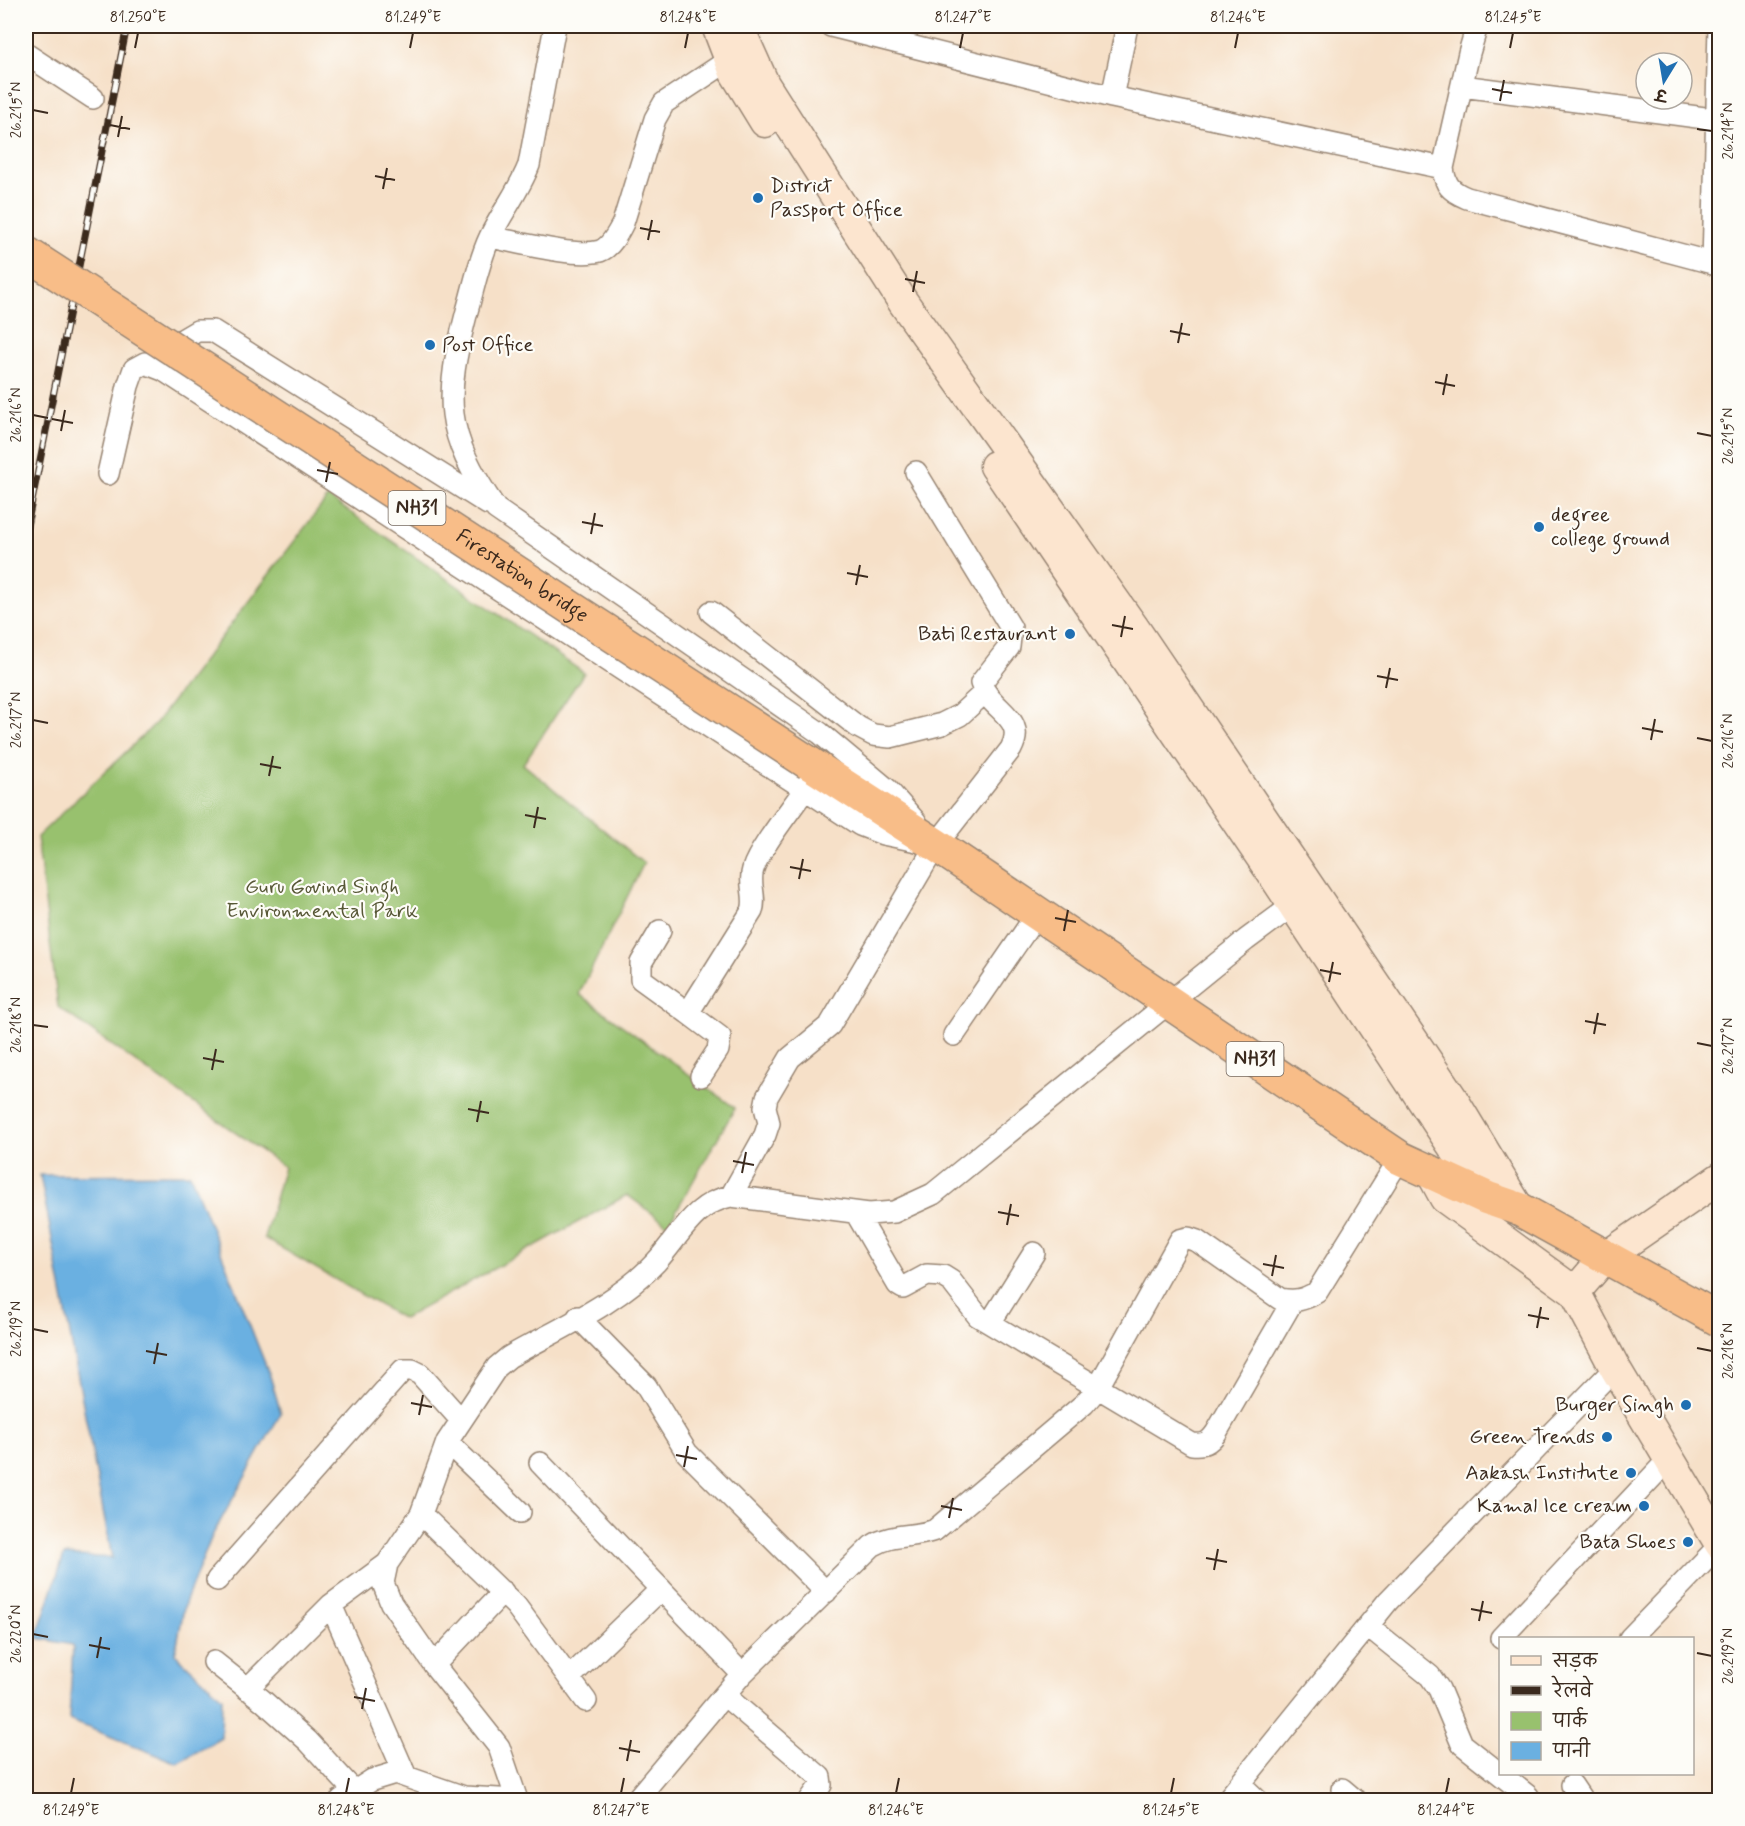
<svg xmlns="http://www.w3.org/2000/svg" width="1745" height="1826" font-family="Mynerve,'Playpen Sans Deva',sans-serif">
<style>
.green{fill:#98c16e;stroke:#6a7646;stroke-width:1.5}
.water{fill:#6ab0e1;stroke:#526d80;stroke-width:1.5}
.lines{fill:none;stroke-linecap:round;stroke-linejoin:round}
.street-casing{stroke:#988573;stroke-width:24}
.secondary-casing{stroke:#988573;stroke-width:33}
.highway-casing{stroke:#988573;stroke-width:36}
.street{stroke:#fff;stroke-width:21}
.secondary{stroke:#fce5cf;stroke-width:30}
.highway{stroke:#f8bd88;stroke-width:33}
.rail-casing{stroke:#3b2a1e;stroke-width:7}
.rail{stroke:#fdfcf7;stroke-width:4.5;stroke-dasharray:14;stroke-linecap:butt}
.highway-bridge-casing{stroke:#988573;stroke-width:36;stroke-linecap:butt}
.highway-bridge{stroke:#f8bd88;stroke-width:33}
.ticks{fill:none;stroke:#3b2a1e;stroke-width:2}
.poi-dot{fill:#1f6fb2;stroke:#fdfcf7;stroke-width:2}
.labels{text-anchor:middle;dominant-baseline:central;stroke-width:4.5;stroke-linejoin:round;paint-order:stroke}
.shield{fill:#fdfcf7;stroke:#75695f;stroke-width:1.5}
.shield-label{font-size:20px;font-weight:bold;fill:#3b2a1e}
.poi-label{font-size:21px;fill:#3b2a1e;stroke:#fdfcf7;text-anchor:end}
.street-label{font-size:21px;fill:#3b2a1e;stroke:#fdfcf7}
.park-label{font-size:21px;fill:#575736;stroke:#fdfcf7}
.neatline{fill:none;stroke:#3b2a1e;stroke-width:2}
.ticks-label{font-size:15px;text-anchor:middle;fill:#3b2a1e}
</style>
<rect width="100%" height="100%" fill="#fdfcf7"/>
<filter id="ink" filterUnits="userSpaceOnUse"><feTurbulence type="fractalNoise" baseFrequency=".0167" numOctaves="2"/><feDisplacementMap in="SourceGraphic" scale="12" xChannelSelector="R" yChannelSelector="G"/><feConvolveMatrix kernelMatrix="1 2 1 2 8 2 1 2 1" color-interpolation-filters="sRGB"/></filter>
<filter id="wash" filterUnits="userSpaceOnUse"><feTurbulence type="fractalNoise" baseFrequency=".008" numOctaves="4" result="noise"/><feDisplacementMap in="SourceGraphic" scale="24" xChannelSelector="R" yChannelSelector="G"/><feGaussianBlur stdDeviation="1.35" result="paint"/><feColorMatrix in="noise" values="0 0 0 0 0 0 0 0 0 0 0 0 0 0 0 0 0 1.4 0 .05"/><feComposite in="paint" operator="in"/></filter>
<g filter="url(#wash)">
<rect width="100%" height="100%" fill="#f6e0c8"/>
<!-- green -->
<path class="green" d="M 328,497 L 584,673 L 523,764 L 644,863 L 579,994 L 735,1108 L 668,1225 L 627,1195 L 403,1319 L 264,1238 L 284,1167 L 58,1007 L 37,837 L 155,724 Z"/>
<!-- water -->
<path class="water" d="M 190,1174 L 270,1376 L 281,1413 L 212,1536 L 185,1603 L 175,1654 L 222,1697 L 221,1738 L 177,1763 L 69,1720 L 73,1645 L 36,1638 L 64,1555 L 112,1558 L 40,1175 Z"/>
</g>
<g filter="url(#ink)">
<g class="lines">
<!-- street casing -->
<g class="street-casing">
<path id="street" d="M 555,26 L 529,165 C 519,191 502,212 490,237 C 479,260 474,287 467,311 C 444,400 443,431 496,509 L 820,733 L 887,789 L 916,822
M 831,26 L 1112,97 L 1443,168
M 1477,26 L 1469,53 L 1443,168 C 1445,185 1450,191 1467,198 L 1720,265
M 26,54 L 93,98
M 1462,86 L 1720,120
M 1112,97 L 1127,26
M 490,237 C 517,242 575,258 600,251 C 611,247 618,233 623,223 L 655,119 L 664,103 L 729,60
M 1713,264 L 1719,26
M 175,363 L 180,341 L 197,331 L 213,331 L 488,504
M 108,474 L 128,386 L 134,369 L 145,363 L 163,370 L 860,825 L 883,834 L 917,841
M 711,612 L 858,727 L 873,735 L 890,737 L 942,724 L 960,715 L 984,693
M 660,931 L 641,963 L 641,979 L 688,1013
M 954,1035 L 1037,914
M 701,1076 L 718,1050 L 720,1037 L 688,1013 L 752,911 C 757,897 748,884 753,869 C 759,849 792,808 805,789
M 731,1196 L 765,1135 L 769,1123 L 765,1107 L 767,1097 L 790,1058 L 830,1025 L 936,845 L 1011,749 C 1028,717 990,711 981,683 L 1009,647 L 1011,628 L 916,472
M 856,1213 L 898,1285 L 903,1288 L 927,1275 L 943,1276 L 951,1281 L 978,1316 L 1192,1444 C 1204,1445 1209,1443 1216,1433 L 1292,1302
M 578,1317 L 646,1386 L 687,1453 L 826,1592
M 990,1323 L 1034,1253
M 447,1442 L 520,1512
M 540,1463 L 742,1674
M 421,1514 L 516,1606 L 586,1701
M 217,1580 L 403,1370 L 412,1370 L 420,1374 L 461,1420
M 331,1605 L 405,1774
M 1368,1626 L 1430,1676 L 1439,1689 L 1462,1744 L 1528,1796
M 1501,1638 L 1669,1459
M 1630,1638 L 1720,1545
M 214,1662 L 262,1700 L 308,1741 L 354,1791
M 434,1665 L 503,1592
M 569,1678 L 661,1589
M 247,1689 L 331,1605 L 387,1564
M 1240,1784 L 1257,1800
M 1572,1785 L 1582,1800
M 1342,1789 L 1355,1800
M 341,1800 L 372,1780 L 395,1773 L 464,1797 L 517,1800
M 517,1800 L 499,1747 L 434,1665 L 391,1603 L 383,1583 L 387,1564 L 421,1514 L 447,1442 L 497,1367 L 509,1357 C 558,1329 617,1304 656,1262 C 680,1236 694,1203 731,1196 L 869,1214 L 894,1212 L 933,1194 L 1246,940 L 1292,906
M 636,1800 L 724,1695
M 810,1800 L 821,1785 L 820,1777 L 724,1695 L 742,1674 L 872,1546 C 892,1533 914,1538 935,1530 L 1084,1404 L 1097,1389 L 1180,1240 L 1188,1238 L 1197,1241 L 1280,1299 C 1295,1302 1304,1300 1317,1292 L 1400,1158
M 1227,1800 L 1388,1601 L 1615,1368"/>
</g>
<!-- secondary casing -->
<g class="secondary-casing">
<path id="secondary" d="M 717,26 L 735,73 L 765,122
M 738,26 L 764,84 L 903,302 L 1134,628 L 1452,1098 L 1519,1209
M 995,466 L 1276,879 L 1487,1198
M 1432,1174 L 1445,1198 L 1575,1292
M 1720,1178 L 1604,1258 L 1575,1292 L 1615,1368 L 1720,1544"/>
</g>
<!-- highway casing -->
<g class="highway-casing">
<path id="highway" d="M 809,763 L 936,845 L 1400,1158 L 1487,1198 L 1519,1209 L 1720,1320"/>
</g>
<!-- street -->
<use href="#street" class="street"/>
<!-- secondary -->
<use href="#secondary" class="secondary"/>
<!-- highway -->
<use href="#highway" class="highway"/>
<!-- rail casing -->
<g class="rail-casing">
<path id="rail" d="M 26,531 L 127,26"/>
</g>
<!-- rail -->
<use href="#rail" class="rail"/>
<!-- highway-bridge casing -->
<g class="highway-bridge-casing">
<g id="highway-bridge">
<path id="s1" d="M 26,253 L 809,763"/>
</g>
</g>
<!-- highway-bridge -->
<use href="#highway-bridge" class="highway-bridge"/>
</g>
</g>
<!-- ticks -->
<path class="ticks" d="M 135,48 L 138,33M 410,48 L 413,33M 685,48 L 688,33M 960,48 L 963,33M 1235,48 L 1238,33M 1510,48 L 1513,33M 1492,89 L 1512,93M 1500,101 L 1504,80M 33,110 L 48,113M 110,125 L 130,129M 1697,129 L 1712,131M 118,137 L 122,116M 375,176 L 395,180M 383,189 L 387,168M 640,228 L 660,232M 648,240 L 652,220M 905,279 L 925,283M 913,292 L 917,271M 1170,331 L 1190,335M 1178,343 L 1182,323M 1435,382 L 1455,386M 1443,395 L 1447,374M 33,415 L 48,418M 52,419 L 73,423M 61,431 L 65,410M 1697,433 L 1712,436M 317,470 L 338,474M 326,482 L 330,462M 582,522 L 603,526M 591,534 L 595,513M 847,573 L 868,577M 856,585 L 860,565M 1112,625 L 1133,629M 1121,637 L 1125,616M 1377,676 L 1398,680M 1386,688 L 1390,668M 33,720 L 48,723M 1642,728 L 1663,732M 1697,738 L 1712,741M 1651,740 L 1655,719M 260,764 L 281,768M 269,776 L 273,756M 525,815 L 546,819M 534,828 L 538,807M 790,867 L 811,871M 799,879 L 803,859M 1055,918 L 1076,922M 1064,931 L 1068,910M 1320,970 L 1341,974M 1329,982 L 1333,962M 1585,1021 L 1606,1025M 33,1025 L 48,1027M 1594,1034 L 1598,1013M 1697,1043 L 1712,1046M 203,1058 L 224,1062M 212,1070 L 216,1049M 468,1109 L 489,1113M 477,1122 L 481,1101M 733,1161 L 754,1165M 742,1173 L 746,1152M 998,1212 L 1019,1216M 1007,1225 L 1011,1204M 1263,1264 L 1284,1268M 1272,1276 L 1276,1255M 1528,1315 L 1549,1319M 1537,1328 L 1541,1307M 33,1329 L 48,1332M 1697,1348 L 1712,1351M 146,1351 L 167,1355M 154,1364 L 158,1343M 411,1403 L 432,1407M 419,1415 L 423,1395M 676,1455 L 697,1459M 684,1467 L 688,1446M 941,1506 L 962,1510M 949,1518 L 953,1498M 1206,1558 L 1227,1562M 1214,1570 L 1218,1549M 1471,1609 L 1492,1613M 1479,1621 L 1483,1601M 33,1634 L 48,1637M 89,1645 L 110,1649M 1697,1653 L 1712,1656M 97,1658 L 101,1637M 354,1697 L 375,1701M 362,1709 L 366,1688M 619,1748 L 640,1752M 627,1761 L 631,1740M 71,1793 L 74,1778M 346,1793 L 349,1778M 621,1793 L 624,1778M 896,1793 L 899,1778M 1171,1793 L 1174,1778M 1446,1793 L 1449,1778"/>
<!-- markers -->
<g class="poi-dot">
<circle cx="758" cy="198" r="6"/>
<circle cx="430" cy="345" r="6"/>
<circle cx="1539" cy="527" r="6"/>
<circle cx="1070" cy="634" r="6"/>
<circle cx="1686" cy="1405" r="6"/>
<circle cx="1607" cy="1437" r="6"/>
<circle cx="1631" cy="1473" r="6"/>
<circle cx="1644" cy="1506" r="6"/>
<circle cx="1688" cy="1542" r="6"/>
</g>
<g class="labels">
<!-- shield labels -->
<g class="shield">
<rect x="388.5" y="491" width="57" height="34" rx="4.5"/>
<rect x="1226.5" y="1042" width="57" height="34" rx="4.5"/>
</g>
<g class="shield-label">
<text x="417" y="508">NH31</text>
<text x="1255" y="1059">NH31</text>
</g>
<!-- poi labels -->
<g class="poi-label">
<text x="770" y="186" text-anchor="start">District<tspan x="770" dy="24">Passport Office</tspan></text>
<text x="442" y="345" text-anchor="start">Post Office</text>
<text x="1551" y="515" text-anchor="start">degree<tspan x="1551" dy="24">college ground</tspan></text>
<text x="1058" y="634">Bati Restaurant</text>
<text x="1674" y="1405">Burger Singh</text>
<text x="1595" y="1437">Green Trends</text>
<text x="1619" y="1473">Aakash Institute</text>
<text x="1632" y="1506">Kamal Ice cream</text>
<text x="1676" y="1542">Bata Shoes</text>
</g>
<!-- street labels -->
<g class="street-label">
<text stroke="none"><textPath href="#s1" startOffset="592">Firestation bridge</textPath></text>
</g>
<!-- park labels -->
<g class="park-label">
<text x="322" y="887">Guru Govind Singh<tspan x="322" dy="24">Environmental Park</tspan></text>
</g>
</g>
<!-- margin -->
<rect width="1745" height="1826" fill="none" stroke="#fdfcf7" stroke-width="66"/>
<!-- legend -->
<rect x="1499" y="1637" width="195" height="138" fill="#fdfcf7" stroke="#afa8a0" stroke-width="1.5"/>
<rect x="1511" y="1656" width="30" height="9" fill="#fce5cf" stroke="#afa8a0" stroke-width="1.5"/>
<text x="1553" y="1667" font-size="18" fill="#3b2a1e">सड़क</text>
<rect x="1511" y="1686" width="30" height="9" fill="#3b2a1e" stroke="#afa8a0" stroke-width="1.5"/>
<text x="1553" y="1697" font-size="18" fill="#3b2a1e">रेलवे</text>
<rect x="1511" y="1712" width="30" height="18" fill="#98c16e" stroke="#afa8a0" stroke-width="1.5"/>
<text x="1553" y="1727" font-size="18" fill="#3b2a1e">पार्क</text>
<rect x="1511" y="1742" width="30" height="18" fill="#6ab0e1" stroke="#afa8a0" stroke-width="1.5"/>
<text x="1553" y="1757" font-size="18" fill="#3b2a1e">पानी</text>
<!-- north arrow -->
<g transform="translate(1664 81) rotate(191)"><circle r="28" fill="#fdfcf7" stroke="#afa8a0" stroke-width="1.5"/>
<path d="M0-4.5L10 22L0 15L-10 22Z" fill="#1f6fb2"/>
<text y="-9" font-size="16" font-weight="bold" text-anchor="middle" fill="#3b2a1e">उ</text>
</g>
<rect x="33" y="33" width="1679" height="1760" class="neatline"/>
<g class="ticks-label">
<text x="138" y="22">81.250°E</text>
<text x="413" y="22">81.249°E</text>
<text x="688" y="22">81.248°E</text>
<text x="963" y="22">81.247°E</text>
<text x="1238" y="22">81.246°E</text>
<text x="1513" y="22">81.245°E</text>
<text transform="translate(16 110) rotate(-90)" y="5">26.215°N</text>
<text transform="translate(1728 131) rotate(-90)" y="5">26.214°N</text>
<text transform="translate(16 415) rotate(-90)" y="5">26.216°N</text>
<text transform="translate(1728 436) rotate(-90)" y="5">26.215°N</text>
<text transform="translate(16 720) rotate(-90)" y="5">26.217°N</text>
<text transform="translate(1728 741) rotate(-90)" y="5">26.216°N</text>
<text transform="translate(16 1025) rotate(-90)" y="5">26.218°N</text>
<text transform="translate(1728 1046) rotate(-90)" y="5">26.217°N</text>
<text transform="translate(16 1329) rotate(-90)" y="5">26.219°N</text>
<text transform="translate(1728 1351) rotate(-90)" y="5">26.218°N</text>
<text transform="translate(16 1634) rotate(-90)" y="5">26.220°N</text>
<text transform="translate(1728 1656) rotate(-90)" y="5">26.219°N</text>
<text x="71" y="1815">81.249°E</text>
<text x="346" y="1815">81.248°E</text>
<text x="621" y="1815">81.247°E</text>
<text x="896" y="1815">81.246°E</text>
<text x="1171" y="1815">81.245°E</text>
<text x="1446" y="1815">81.244°E</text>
</g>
</svg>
